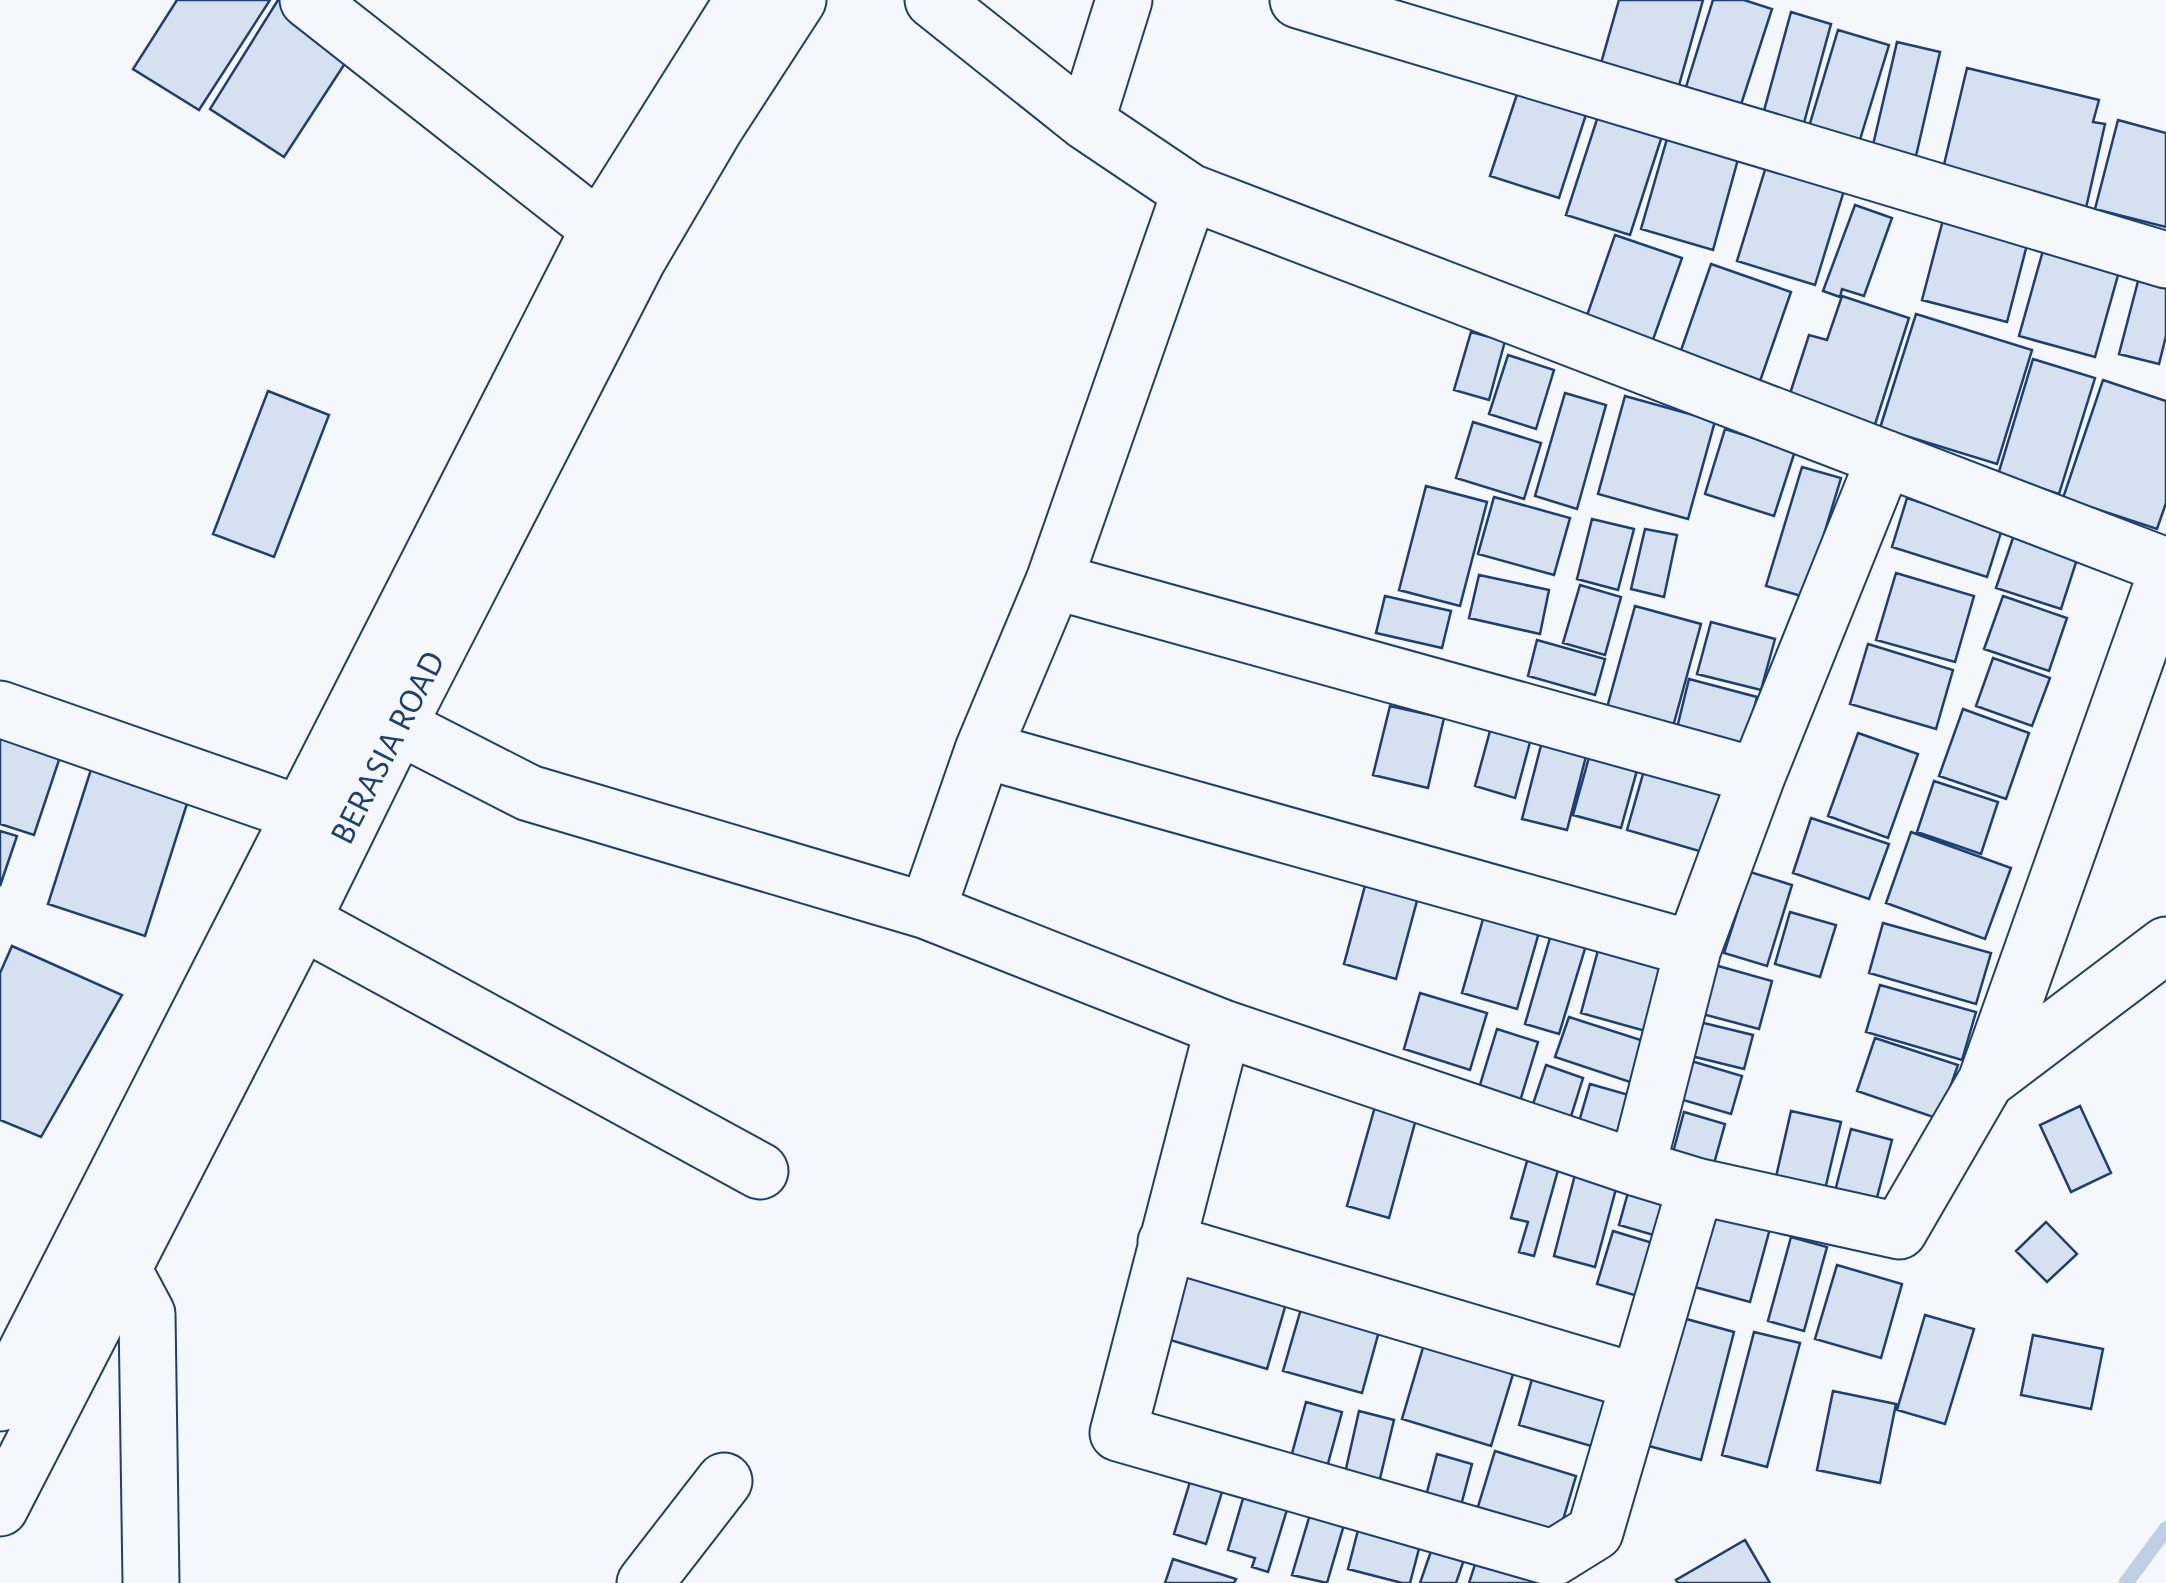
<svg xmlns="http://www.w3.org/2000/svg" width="2166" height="1583" font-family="'Alegreya Sans',sans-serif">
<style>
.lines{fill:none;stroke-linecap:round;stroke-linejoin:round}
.stream{stroke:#bed0e5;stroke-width:15}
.building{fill:#d5e0f0;stroke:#1d3f73;stroke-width:2.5}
.minor-casing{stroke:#1d3f73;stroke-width:59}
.major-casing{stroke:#1d3f73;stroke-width:59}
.minor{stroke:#f4f7fb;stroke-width:55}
.major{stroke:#f4f7fb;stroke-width:55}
.labels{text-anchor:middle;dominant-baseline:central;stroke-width:8;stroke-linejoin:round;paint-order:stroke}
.street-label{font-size:35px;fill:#1d3f73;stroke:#f4f7fb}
</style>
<rect width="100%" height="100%" fill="#f4f7fb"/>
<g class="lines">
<!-- stream -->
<path class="stream" d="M 2126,1583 L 2166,1529"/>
</g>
<!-- building -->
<path class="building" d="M 177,0 L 270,0 L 199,110 L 133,69 Z
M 278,0 L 294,0 L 355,48 L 284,157 L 210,109 Z
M 1619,0 L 1703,0 L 1674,103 L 1596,81 Z
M 1713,0 L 1744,0 L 1772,9 L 1736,120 L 1681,103 Z
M 1791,12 L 1831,24 L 1802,130 L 1762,118 Z
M 1838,30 L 1889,45 L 1858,146 L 1808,130 Z
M 1897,42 L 1940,52 L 1916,156 L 1873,145 Z
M 1967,68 L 2099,100 L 2093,122 L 2105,124 L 2086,208 L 1942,173 Z
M 1524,73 L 1592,96 L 1559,198 L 1490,176 Z
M 1598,116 L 1662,136 L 1630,235 L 1566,215 Z
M 2118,120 L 2166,133 L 2166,227 L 2095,209 Z
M 1669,132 L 1740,152 L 1713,250 L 1641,229 Z
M 1768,160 L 1846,184 L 1815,285 L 1737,261 Z
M 1855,205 L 1892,218 L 1864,296 L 1842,289 L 1840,297 L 1823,291 Z
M 1944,216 L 2029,237 L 2007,322 L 1922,300 Z
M 1615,235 L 1682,258 L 1649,351 L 1583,327 Z
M 2044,247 L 2120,268 L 2095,357 L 2019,336 Z
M 1711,264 L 1791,292 L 1758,387 L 1678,359 Z
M 2142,266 L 2166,273 L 2166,336 L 2159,364 L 2119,354 Z
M 1842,296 L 1909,318 L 1871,437 L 1785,409 L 1809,335 L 1827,340 Z
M 1916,314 L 2032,350 L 1997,464 L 1880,428 Z
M 1471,332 L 1505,341 L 1489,400 L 1454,390 Z
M 1508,355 L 1554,370 L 1536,429 L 1489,414 Z
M 2033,359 L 2095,378 L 2059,494 L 1998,475 Z
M 2103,380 L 2166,401 L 2166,503 L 2157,529 L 2063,498 Z
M 268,391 L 329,415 L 274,557 L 213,534 Z
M 1565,393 L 1606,405 L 1577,509 L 1535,496 Z
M 1625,396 L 1715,421 L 1688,519 L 1598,494 Z
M 1473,422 L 1541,443 L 1524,499 L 1456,478 Z
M 1725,429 L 1795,451 L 1774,516 L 1705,494 Z
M 1802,467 L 1841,478 L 1805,597 L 1766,586 Z
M 1426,486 L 1487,502 L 1460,606 L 1399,590 Z
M 1494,497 L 1570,518 L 1554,575 L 1478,554 Z
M 1907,498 L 2002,529 L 1987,577 L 1892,547 Z
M 1592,519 L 1634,529 L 1618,590 L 1577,579 Z
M 1645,529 L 1677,535 L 1664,597 L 1631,589 Z
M 2016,529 L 2080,550 L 2061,609 L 1996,588 Z
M 1896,573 L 1974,596 L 1955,662 L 1876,640 Z
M 1479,575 L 1549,590 L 1540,634 L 1469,618 Z
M 1580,585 L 1621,597 L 1605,655 L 1563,643 Z
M 1385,596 L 1451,611 L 1442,648 L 1376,633 Z
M 2003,596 L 2067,618 L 2049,671 L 1984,649 Z
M 1635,606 L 1701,624 L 1671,734 L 1605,715 Z
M 1711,622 L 1775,639 L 1761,690 L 1697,674 Z
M 1537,640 L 1605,659 L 1595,695 L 1528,676 Z
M 1868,644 L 1953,670 L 1936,729 L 1850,704 Z
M 1993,658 L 2050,678 L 2032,726 L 1976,706 Z
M 1689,679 L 1757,697 L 1743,749 L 1676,732 Z
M 1390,706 L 1444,718 L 1428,788 L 1373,775 Z
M 1963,709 L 2029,733 L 2006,799 L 1939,776 Z
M 1493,720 L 1533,731 L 1515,798 L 1475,786 Z
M 1546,726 L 1591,737 L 1567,830 L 1522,819 Z
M 1858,733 L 1918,754 L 1888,838 L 1828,816 Z
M 0,737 L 60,757 L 34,835 L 0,824 Z
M 1593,743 L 1641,756 L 1621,828 L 1573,815 Z
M 1649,753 L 1728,775 L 1706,853 L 1627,830 Z
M 95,757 L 192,788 L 145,936 L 48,904 Z
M 1934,781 L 1998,802 L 1981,854 L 1917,832 Z
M 1811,818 L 1889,844 L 1869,899 L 1793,873 Z
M 0,831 L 17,836 L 0,886 Z
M 1911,832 L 2011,868 L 1985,939 L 1886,903 Z
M 1750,872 L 1792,885 L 1767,966 L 1724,953 Z
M 1366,882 L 1418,897 L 1396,979 L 1344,964 Z
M 1489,898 L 1544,915 L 1517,1009 L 1462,993 Z
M 1790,912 L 1836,925 L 1820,977 L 1775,964 Z
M 1883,923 L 1991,953 L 1976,1004 L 1869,973 Z
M 1552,931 L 1587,942 L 1559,1034 L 1525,1024 Z
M 1603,932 L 1678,953 L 1656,1034 L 1581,1013 Z
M 12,946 L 122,995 L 41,1137 L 0,1120 L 0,973 Z
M 1704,962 L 1772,981 L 1759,1029 L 1691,1011 Z
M 1880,985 L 1976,1012 L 1962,1060 L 1866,1032 Z
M 1420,993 L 1487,1013 L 1470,1070 L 1404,1049 Z
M 1569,1017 L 1647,1042 L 1633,1083 L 1555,1057 Z
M 1679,1017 L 1753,1035 L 1744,1069 L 1671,1051 Z
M 1497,1029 L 1538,1042 L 1517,1111 L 1476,1098 Z
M 1875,1038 L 1958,1065 L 1939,1119 L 1857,1091 Z
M 1671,1055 L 1742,1076 L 1731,1114 L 1659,1093 Z
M 1546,1065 L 1583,1078 L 1568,1126 L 1530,1113 Z
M 1590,1084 L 1629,1095 L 1616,1144 L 1576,1132 Z
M 1378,1096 L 1419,1108 L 1389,1218 L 1347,1206 Z
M 2080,1106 L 2111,1173 L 2071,1192 L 2040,1125 Z
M 1791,1111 L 1841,1122 L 1822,1202 L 1773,1190 Z
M 1684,1112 L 1725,1124 L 1710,1178 L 1669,1167 Z
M 1851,1129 L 1892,1140 L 1874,1209 L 1833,1199 Z
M 1529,1154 L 1560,1163 L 1534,1256 L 1519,1252 L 1528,1222 L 1511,1218 Z
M 1578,1163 L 1620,1174 L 1595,1267 L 1554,1256 Z
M 1631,1182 L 1680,1197 L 1667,1239 L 1619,1225 Z
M 1704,1195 L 1774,1214 L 1750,1302 L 1680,1283 Z
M 2046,1222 L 2077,1254 L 2047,1282 L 2016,1251 Z
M 1613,1231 L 1666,1247 L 1651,1300 L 1597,1284 Z
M 1791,1237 L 1827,1247 L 1804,1331 L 1768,1321 Z
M 1185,1253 L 1292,1283 L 1267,1369 L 1160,1337 Z
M 1837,1265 L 1902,1284 L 1881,1358 L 1815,1339 Z
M 1303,1302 L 1381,1324 L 1362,1393 L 1283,1371 Z
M 1668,1314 L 1734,1332 L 1701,1460 L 1634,1442 Z
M 1925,1315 L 1974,1329 L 1945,1424 L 1897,1410 Z
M 1754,1332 L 1800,1343 L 1767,1467 L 1722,1455 Z
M 1427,1334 L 1517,1361 L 1491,1446 L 1402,1419 Z
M 2033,1335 L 2103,1349 L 2091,1409 L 2021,1395 Z
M 1536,1365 L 1622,1389 L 1605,1450 L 1519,1425 Z
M 1833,1391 L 1896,1404 L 1880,1483 L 1817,1470 Z
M 1306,1402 L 1342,1412 L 1323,1482 L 1287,1472 Z
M 1359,1411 L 1394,1420 L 1377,1491 L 1343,1482 Z
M 1495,1451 L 1576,1476 L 1555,1547 L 1473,1523 Z
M 1437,1454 L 1472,1464 L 1456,1524 L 1421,1515 Z
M 1197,1459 L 1229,1469 L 1206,1544 L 1174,1534 Z
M 1249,1478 L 1293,1490 L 1268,1572 L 1252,1567 L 1255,1558 L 1228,1550 Z
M 1314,1501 L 1348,1511 L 1327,1583 L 1292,1575 Z
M 1364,1507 L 1426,1522 L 1410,1583 L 1402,1583 L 1348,1569 Z
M 1438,1531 L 1470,1542 L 1456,1583 L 1420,1583 Z
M 1483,1540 L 1539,1558 L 1531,1583 L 1469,1583 Z
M 1745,1540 L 1770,1583 L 1678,1583 L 1676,1580 Z
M 1173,1559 L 1236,1579 L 1234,1583 L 1165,1583 Z"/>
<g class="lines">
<!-- minor casing -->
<g class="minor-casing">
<path id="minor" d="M 308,0 L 635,257
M 933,0 L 1086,122 L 1190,192 L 2166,566
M 1298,0 L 2166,260
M 1086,122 L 1124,0
M 1054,581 L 1757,776
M 0,709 L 301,814 L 340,837
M 398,726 L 529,793 L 927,911 L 1223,1028 L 1637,1168 L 1696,1186 L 1899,1231 L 1986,1081 L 2166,574
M 983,750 L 1693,949
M 927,911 L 983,750 L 1054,581 L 1190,192
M 302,921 L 760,1171
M 1223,1028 L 1118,1433 L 1553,1558 L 1595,1532 L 1696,1186
M 1986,1081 L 2166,945
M 1637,1168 L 1693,949 L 1757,776 L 1885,458
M 1166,1242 L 1638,1382
M 123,1269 L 147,1314 L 151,1583
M 645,1583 L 724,1481"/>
</g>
<!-- major casing -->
<g class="major-casing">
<path id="major" d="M 0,1403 L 599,229 L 743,0
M 0,1508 L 302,921 L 398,726 L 638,259 L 715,128 L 798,0"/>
</g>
<!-- minor -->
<use href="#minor" class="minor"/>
<!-- major -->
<use href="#major" class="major"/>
</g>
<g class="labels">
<!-- street labels -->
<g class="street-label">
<text transform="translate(388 748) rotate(-63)">BERASIA ROAD</text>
</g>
</g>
</svg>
